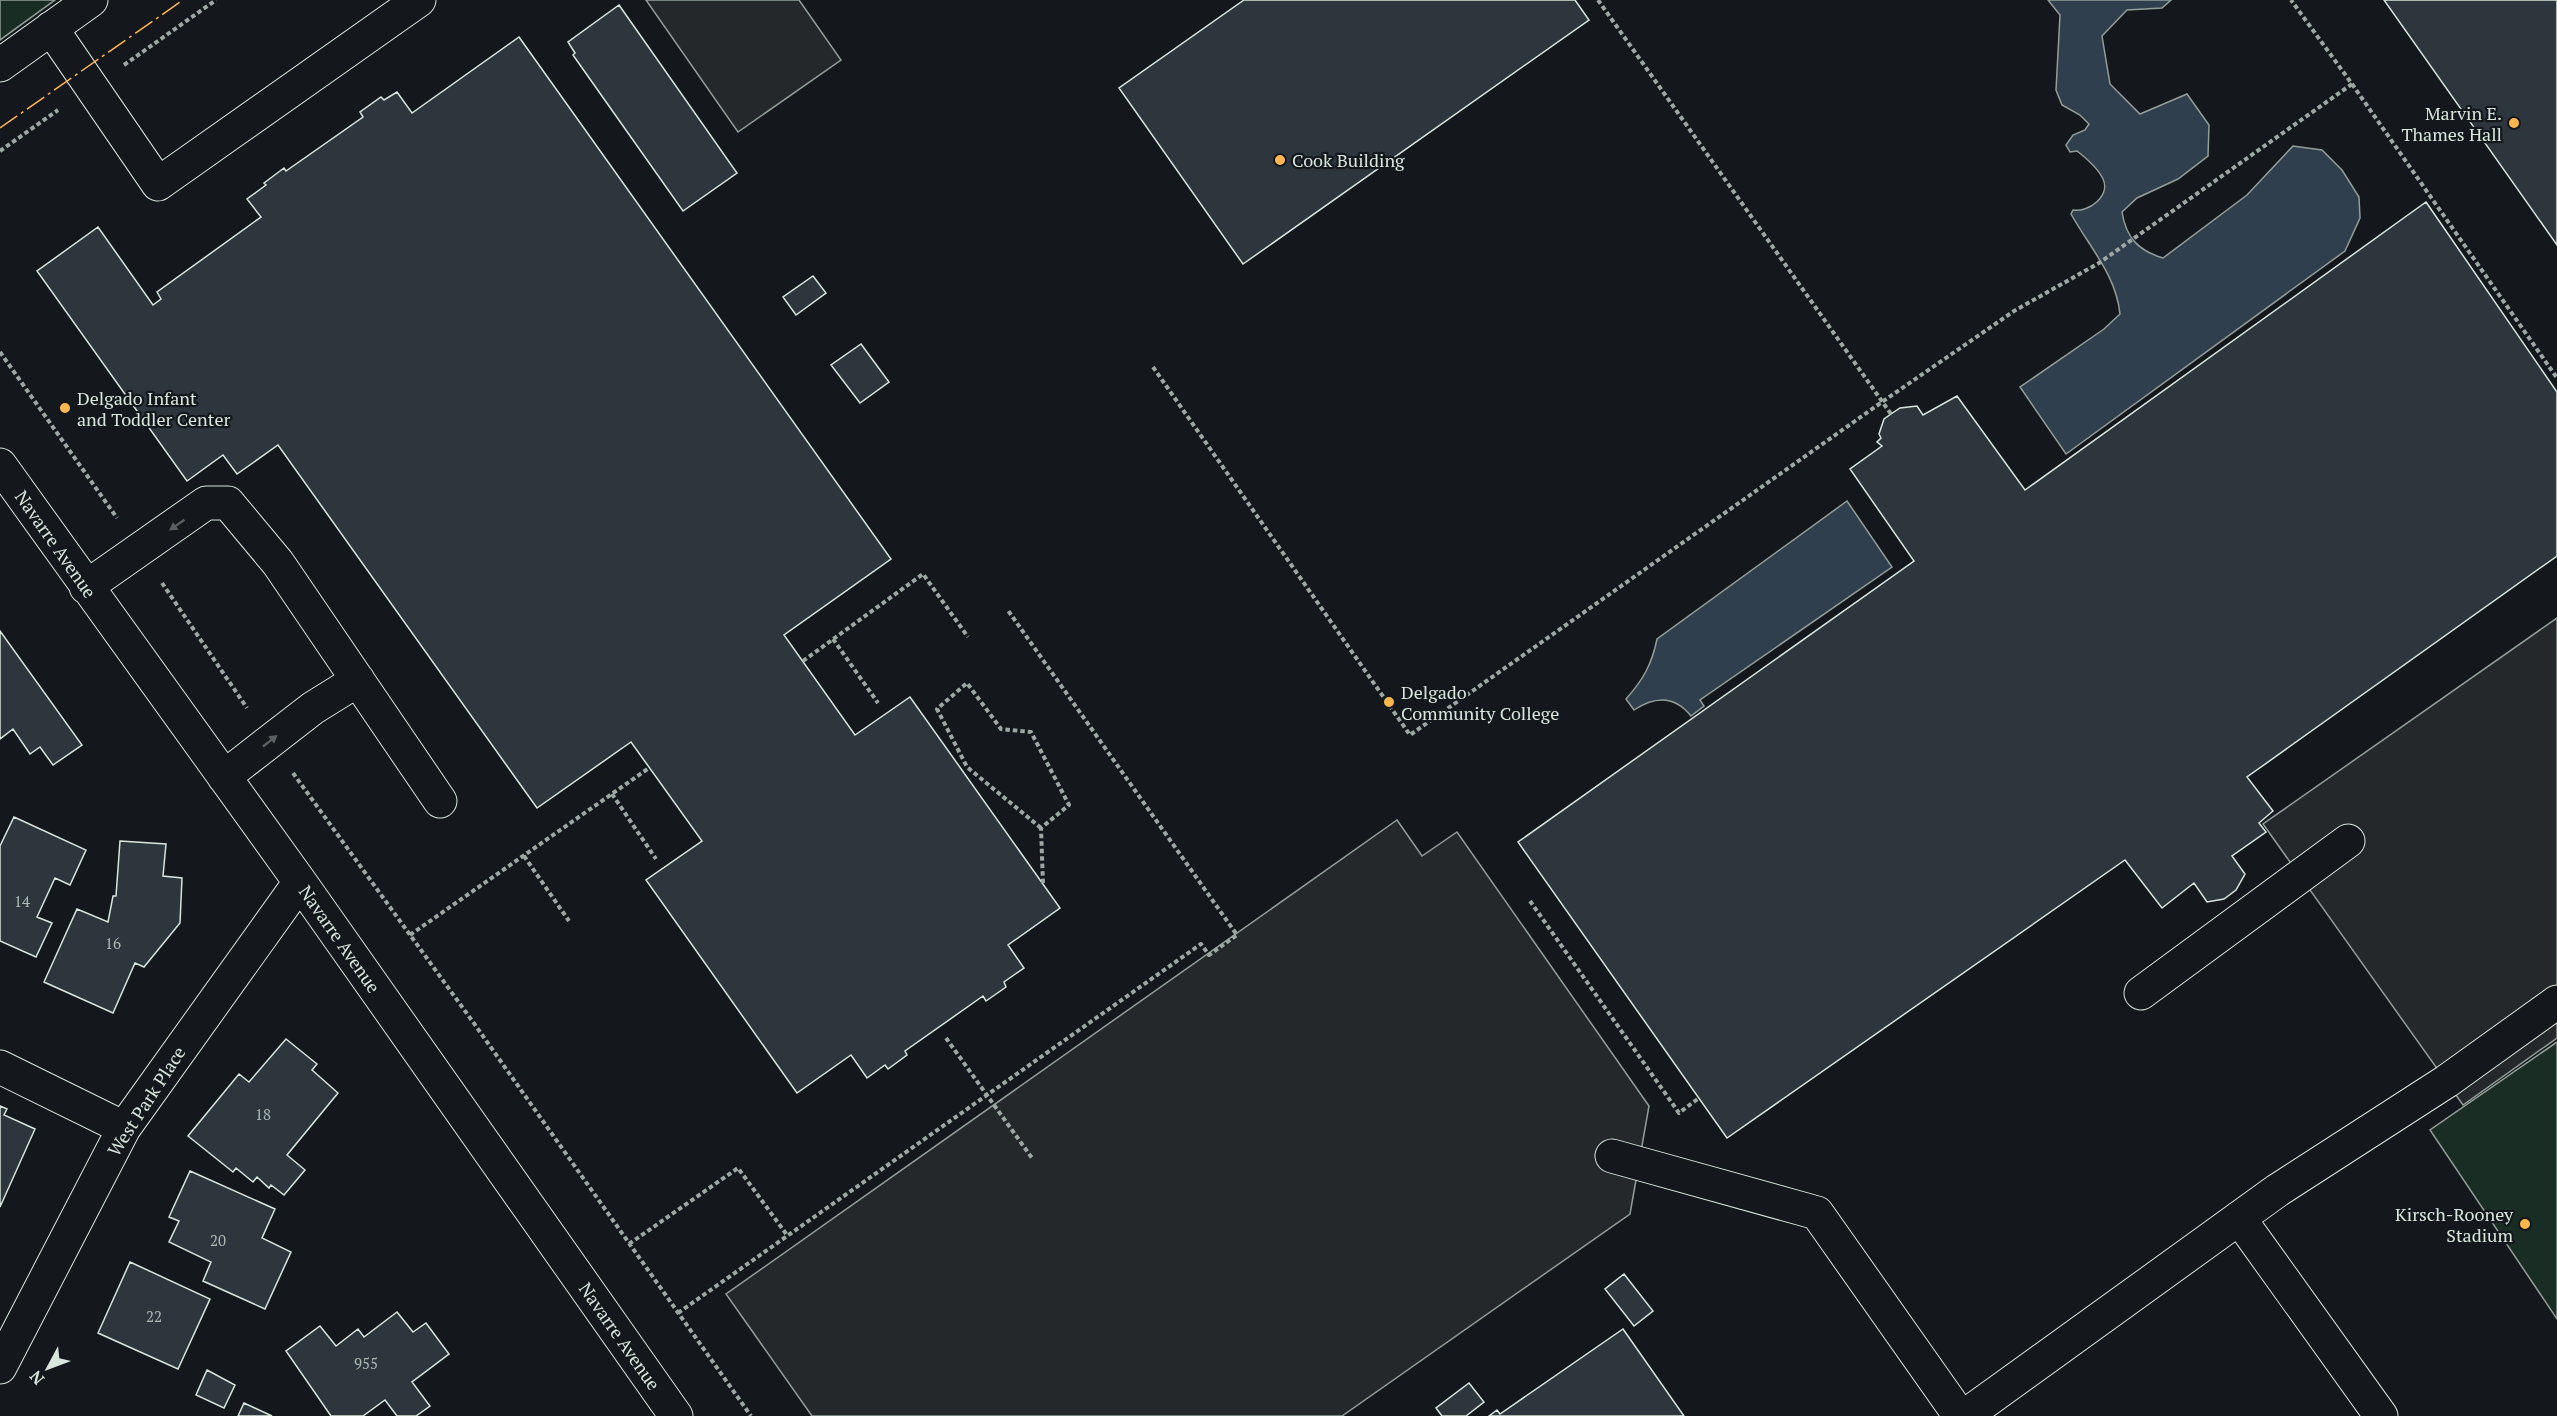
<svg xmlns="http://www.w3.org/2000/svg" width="2557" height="1416" font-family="'PT Serif',serif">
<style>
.green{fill:#1a2d24;stroke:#939e99;stroke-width:1.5}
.parking{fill:#24282b;stroke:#939e99;stroke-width:1.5}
.water{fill:#2f3f4d;stroke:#939e99;stroke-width:1.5}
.building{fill:#2c363c;stroke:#d8e6dc;stroke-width:1.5}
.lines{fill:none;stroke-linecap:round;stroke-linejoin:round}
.minor-casing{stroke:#d8e6dc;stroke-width:35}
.path{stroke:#9da8a2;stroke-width:4;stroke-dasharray:4.5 3;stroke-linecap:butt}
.minor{stroke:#14181c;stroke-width:33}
.power{stroke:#ffb74d;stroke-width:1.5;stroke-dasharray:21 4.5 3 4.5;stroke-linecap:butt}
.oneway{fill:#59605f}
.poi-dot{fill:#ffb74d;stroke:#14181c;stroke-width:2}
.labels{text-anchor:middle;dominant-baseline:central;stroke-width:4.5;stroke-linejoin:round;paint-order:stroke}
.number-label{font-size:15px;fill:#adbab4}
.poi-label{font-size:18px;fill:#d8e6dc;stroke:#14181c;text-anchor:start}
.street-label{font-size:18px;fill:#d8e6dc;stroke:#14181c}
</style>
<rect width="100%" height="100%" fill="#14181c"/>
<!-- green -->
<path class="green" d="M 0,0 L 55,0 L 0,40 Z
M 2557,1042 L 2557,1319 L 2430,1130 Z"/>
<!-- parking -->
<path class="parking" d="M 646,0 L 799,0 L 841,60 L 738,132 Z
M 2557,618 L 2557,1038 L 2463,1105 L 2263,824 Z
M 1397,820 L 1422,856 L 1457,832 L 1649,1106 L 1630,1214 L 1342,1416 L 812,1416 L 726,1294 Z"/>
<!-- water -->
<path class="water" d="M 2048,0 L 2171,0 L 2162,8 L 2127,10 L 2102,36 L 2110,84 L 2140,114 L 2187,94 L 2209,125 L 2208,156 L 2178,179 L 2137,198 L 2122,212 C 2126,238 2139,251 2163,258 L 2247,195 L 2293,146 L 2322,150 L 2342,170 L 2359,197 L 2360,218 L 2345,251 L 2066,454 L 2020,387 L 2104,329 L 2120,314 C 2116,275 2090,248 2071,214 L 2073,210 C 2088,213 2111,196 2103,179 C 2098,168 2086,158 2077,151 L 2070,152 L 2066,145 L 2073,135 L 2085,130 L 2089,124 L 2080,115 L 2062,105 L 2056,90 L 2060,15 Z
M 1847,501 L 1892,567 L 1700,700 L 1704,706 L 1691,716 C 1675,696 1655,696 1634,710 L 1626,699 C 1643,680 1652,664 1657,639 Z"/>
<!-- building -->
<path class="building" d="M 1244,0 L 1575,0 L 1589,20 L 1243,264 L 1119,88 Z
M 2384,0 L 2557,0 L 2557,245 Z
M 619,5 L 737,173 L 683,211 L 573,55 L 575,53 L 568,42 Z
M 519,37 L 891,559 L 784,635 L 855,735 L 910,697 L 1060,908 L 1008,945 L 1024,968 L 1004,982 L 1006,987 L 986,1001 L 983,996 L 905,1051 L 907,1055 L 888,1069 L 885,1065 L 867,1078 L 851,1055 L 797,1093 L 646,880 L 702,841 L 631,742 L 537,808 L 278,445 L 237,474 L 223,455 L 187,481 L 37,271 L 98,227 L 153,305 L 161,299 L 157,292 L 261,217 L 247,199 L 266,185 L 264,183 L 284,168 L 286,171 L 363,117 L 360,112 L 381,97 L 384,100 L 397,92 L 412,113 Z
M 2426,202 L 2557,392 L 2557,556 L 2247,777 L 2273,811 L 2259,823 L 2266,832 L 2232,856 L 2245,874 L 2236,890 L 2224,899 L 2207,902 L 2194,883 L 2162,908 L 2125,860 L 1727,1138 L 1518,842 L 1914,561 L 1850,469 L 1882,446 L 1877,442 L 1881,438 L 1879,434 L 1884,419 L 1891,414 L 1900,408 L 1917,406 L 1923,415 L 1957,396 L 2025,490 Z
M 813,276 L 826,293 L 796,315 L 783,297 Z
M 861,344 L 889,382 L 860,403 L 831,365 Z
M 0,631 L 82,745 L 53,765 L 40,747 L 30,754 L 13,729 L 0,739 Z
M 14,817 L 86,850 L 70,885 L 55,878 L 37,917 L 52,923 L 36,957 L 0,941 L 0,846 Z
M 120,841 L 166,844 L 163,876 L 182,878 L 180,923 L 144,967 L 135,963 L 113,1013 L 44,982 L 77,909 L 108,922 L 113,896 L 116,896 Z
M 286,1039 L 317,1064 L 312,1070 L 338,1093 L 287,1155 L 305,1170 L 284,1195 L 271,1185 L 269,1188 L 257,1177 L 253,1182 L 236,1168 L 233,1172 L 188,1136 L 239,1074 L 249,1082 Z
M 0,1106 L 7,1109 L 4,1115 L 35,1129 L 0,1207 Z
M 190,1171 L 275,1209 L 262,1238 L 291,1252 L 265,1309 L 203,1281 L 211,1262 L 169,1242 L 179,1221 L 169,1217 Z
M 130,1262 L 210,1299 L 178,1369 L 98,1333 Z
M 1624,1274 L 1653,1311 L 1634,1326 L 1605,1289 Z
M 397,1312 L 413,1332 L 426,1323 L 449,1354 L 412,1382 L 430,1406 L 416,1416 L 397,1416 L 385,1400 L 363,1416 L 331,1416 L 286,1351 L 320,1326 L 336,1346 L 358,1329 L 364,1337 Z
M 1623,1329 L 1684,1416 L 1489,1416 L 1497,1410 L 1500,1414 Z
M 207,1370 L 235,1385 L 224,1408 L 196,1395 Z
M 1469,1383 L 1484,1402 L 1466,1416 L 1442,1416 L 1436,1408 Z
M 244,1403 L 272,1416 L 238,1416 Z"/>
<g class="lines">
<!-- minor casing -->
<g class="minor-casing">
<path id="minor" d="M 51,28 L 158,184 L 419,0
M 0,65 L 91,0
M 0,465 L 300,882 L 676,1416
M 86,587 L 206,503 L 228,503 L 278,563 L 440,801
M 224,777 L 313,708 L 358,680
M 2141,993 L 2348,841
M 0,1067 L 124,1128
M 1612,1156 L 1817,1213 L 1960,1416
M 2239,1218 L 2381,1416
M 0,1367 L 124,1128 L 300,882
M 1965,1416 L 2278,1190 L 2447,1081 L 2557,1002"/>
</g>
<!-- path -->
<path class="path" d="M 1598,0 L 1891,414
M 124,65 L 216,0
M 2352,84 L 2557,378
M 0,151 L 58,110
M 0,352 L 117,518
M 1153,367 L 1410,735 L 1882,402 L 2014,311 L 2099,263 L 2352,84 L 2291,0
M 162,583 L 247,708
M 833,639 L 878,703
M 803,661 L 923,574 L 968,637
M 293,773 L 473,1022 L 751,1416
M 612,794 L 656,859
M 1041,828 L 967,767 L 937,709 L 967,683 L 1001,729 L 1031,732 L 1069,805 L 1041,828 L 1043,884
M 524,856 L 569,921
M 1530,901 L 1679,1113 L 1699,1098
M 410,935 L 649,768
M 946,1038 L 1032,1158
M 629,1244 L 738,1168 L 787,1235
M 678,1313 L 1201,944 L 1209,955 L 1237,935 L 1007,609"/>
<!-- minor -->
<use href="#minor" class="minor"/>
<!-- power -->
<path class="power" d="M 0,128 L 183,0"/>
</g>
<!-- one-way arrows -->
<defs><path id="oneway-solid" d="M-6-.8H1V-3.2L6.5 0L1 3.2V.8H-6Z" transform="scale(1.5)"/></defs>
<g class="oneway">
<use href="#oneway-solid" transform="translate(177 525) rotate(145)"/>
<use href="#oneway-solid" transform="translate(270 741) rotate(-38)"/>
</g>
<!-- markers -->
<g class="poi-dot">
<circle cx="2514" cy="123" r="6"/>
<circle cx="1280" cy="160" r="6"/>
<circle cx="65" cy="408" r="6"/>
<circle cx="1389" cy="702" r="6"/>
<circle cx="2525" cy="1224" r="6"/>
</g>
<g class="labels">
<!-- number labels -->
<g class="number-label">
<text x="22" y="901">14</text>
<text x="113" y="943">16</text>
<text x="263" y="1114">18</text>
<text x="218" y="1240">20</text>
<text x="154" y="1316">22</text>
<text x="366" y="1363">955</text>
</g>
<!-- poi labels -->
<g class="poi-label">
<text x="2502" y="113" text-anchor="end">Marvin E.<tspan x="2502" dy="21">Thames Hall</tspan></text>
<text x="1292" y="160">Cook Building</text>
<text x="77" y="398">Delgado Infant<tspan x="77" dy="21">and Toddler Center</tspan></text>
<text x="1401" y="692">Delgado<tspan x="1401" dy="21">Community College</tspan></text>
<text x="2513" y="1214" text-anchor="end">Kirsch-Rooney<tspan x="2513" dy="21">Stadium</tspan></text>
</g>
<!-- street labels -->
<g class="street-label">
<text transform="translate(56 544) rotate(55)">Navarre Avenue</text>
<text transform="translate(340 939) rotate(55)">Navarre Avenue</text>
<text transform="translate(146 1101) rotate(-57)">West Park Place</text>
<text transform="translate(620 1336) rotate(55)">Navarre Avenue</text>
</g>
</g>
<!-- north arrow -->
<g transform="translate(48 1368) rotate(229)" stroke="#14181c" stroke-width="4.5" paint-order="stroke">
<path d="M0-4.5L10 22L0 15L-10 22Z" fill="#d8e6dc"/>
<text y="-9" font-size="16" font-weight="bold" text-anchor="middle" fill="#d8e6dc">N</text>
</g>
</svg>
